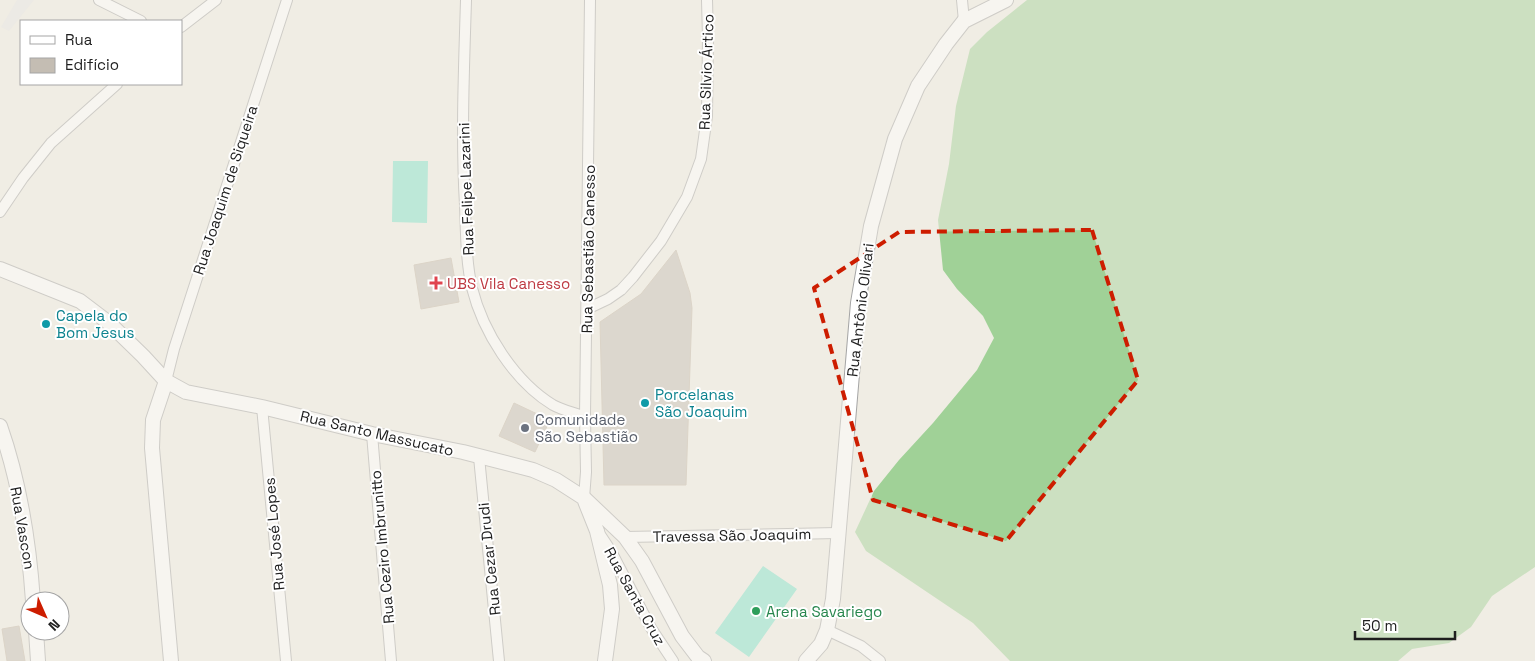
<svg xmlns="http://www.w3.org/2000/svg" width="1535" height="661" font-family="'Space Grotesk',sans-serif">
<style>
.forest{fill:#a0d197}
.pitch{fill:#7ee2ca}
.parking{fill:#e6e6e6}
.building{fill:#c4bdb3;stroke:#c2b6a6}
.lines{fill:none;stroke-linecap:round;stroke-linejoin:round}
.minor-casing{stroke:#a5a5a5;stroke-width:12}
.tertiary-casing{stroke:#a5a5a5;stroke-width:16}
.minor{stroke:#fff;stroke-width:10}
.tertiary{stroke:#fff;stroke-width:14}
.marked{fill:none;stroke:#cd1d00;stroke-width:4;stroke-dasharray:10 6;stroke-linejoin:round}
.health-dot{fill:#e0444e;stroke:#fff;stroke-width:2}
.culture-dot{fill:#0f9aa8;stroke:#fff;stroke-width:2}
.worship-dot{fill:#6b7280;stroke:#fff;stroke-width:2}
.leisure-dot{fill:#2e9e5b;stroke:#fff;stroke-width:2}
.labels{text-anchor:middle;dominant-baseline:central;stroke-width:4;stroke-linejoin:round;paint-order:stroke}
.street-label{font-size:15px;fill:#1e1e1e;stroke:#fff}
.health-label{font-size:15px;fill:#be3a42;stroke:#fff;text-anchor:start}
.culture-label{font-size:15px;fill:#0d838f;stroke:#fff;text-anchor:start}
.worship-label{font-size:15px;fill:#5b616d;stroke:#fff;text-anchor:start}
.leisure-label{font-size:15px;fill:#27864d;stroke:#fff;text-anchor:start}
</style>
<rect width="100%" height="100%" fill="#f0ede4"/>
<!-- forest -->
<path class="forest" d="M 1027,0 L 1535,0 L 1535,567 L 1492,596 L 1471,627 L 1449,643 L 1412,649 L 1398,661 L 1010,661 L 973,623 L 866,551 L 855,532 L 874,491 L 899,460 L 933,423 L 977,370 L 994,338 L 983,316 L 957,289 L 943,270 L 938,220 L 949,164 L 956,106 L 970,49 L 987,32 Z"/>
<!-- pitch -->
<path class="pitch" d="M 393,161 L 428,161 L 427,223 L 392,222 Z
M 763,566 L 797,589 L 749,657 L 715,633 Z"/>
<!-- parking -->
<path class="parking" d="M 17,0 L 34,0 L 9,31 L 1,27 Z"/>
<!-- building -->
<path class="building" d="M 676,250 L 690,293 L 692,308 L 686,485 L 604,485 L 600,322 L 641,294 Z
M 451,258 L 459,302 L 421,309 L 414,265 Z
M 514,403 L 550,420 L 535,452 L 499,436 Z
M 19,626 L 25,661 L 7,661 L 2,629 Z"/>
<g class="lines">
<!-- minor casing -->
<g class="minor-casing">
<path id="minor" d="M 99,0 L 141,21
M 466,0 C 464,68 461,137 465,205 C 466,233 466,262 472,288 C 483,332 514,381 553,405 C 562,410 575,413 585,417
M 962,0 L 964,21
M 181,27 L 216,0
M 0,212 L 23,178 L 51,143 L 117,84
M 587,309 L 608,299 L 621,290 L 633,277 L 661,241 L 687,197 L 701,159 L 707,116 L 708,38 L 707,0
M 166,381 L 174,349 L 287,0
M 262,407 L 286,661
M 372,434 L 391,661
M 479,457 L 499,661
M 584,498 L 586,472 L 585,417 L 590,0
M 601,536 L 611,551 L 651,628 L 673,661
M 625,537 L 838,533
M 827,630 L 861,646 L 880,661"/>
</g>
<!-- tertiary casing -->
<g class="tertiary-casing">
<path id="tertiary" d="M 0,269 L 80,301 L 109,323 L 143,356 L 166,381 L 186,392 L 262,407 L 372,434 L 463,452 L 533,470 L 556,480 L 584,498 L 625,537 L 642,561 L 682,636 L 698,657 L 704,661
M 166,381 L 153,420 L 152,448 L 171,661
M 0,426 C 20,483 29,542 33,601
M 585,501 L 597,531 L 610,585 L 612,609 L 605,661
M 36,631 L 38,661
M 806,661 L 821,644 L 827,630 L 833,599 L 858,303 L 871,226 L 895,139 L 918,86 L 946,44 L 964,21 L 1006,0"/>
</g>
<!-- minor -->
<use href="#minor" class="minor"/>
<!-- tertiary -->
<use href="#tertiary" class="tertiary"/>
</g>
<!-- marked area -->
<path d="M0 0H1535V661H0ZM 1092,230 L 1138,380 L 1006,541 L 873,500 L 814,288 L 899,232 Z" fill="#f0ede4" fill-opacity=".55" fill-rule="evenodd"/>
<path class="marked" d="M 1092,230 L 1138,380 L 1006,541 L 873,500 L 814,288 L 899,232 Z"/>
<!-- markers -->
<path class="health-dot" d="M433.5 275.5h5v5h5v5h-5v5h-5v-5h-5v-5h5z"/>
<g class="culture-dot">
<circle cx="46" cy="324" r="5"/>
<circle cx="645" cy="403" r="5"/>
</g>
<circle class="worship-dot" cx="525" cy="428" r="5"/>
<circle class="leisure-dot" cx="756" cy="611" r="5"/>
<g class="labels">
<!-- street labels -->
<g class="street-label">
<text transform="translate(706 72) rotate(-88)">Rua Silvio Ártico</text>
<text transform="translate(466 189) rotate(-92)">Rua Felipe Lazarini</text>
<text transform="translate(225 190) rotate(-72)">Rua Joaquim de Siqueira</text>
<text transform="translate(588 249) rotate(-89)">Rua Sebastião Canesso</text>
<text transform="translate(860 310) rotate(-83)">Rua Antônio Olivari</text>
<text transform="translate(377 433) rotate(13)">Rua Santo Massucato</text>
<text transform="translate(23 528) rotate(80)">Rua Vascon</text>
<text transform="translate(274 534) rotate(-95)">Rua José Lopes</text>
<text transform="translate(732 535) rotate(-1)">Travessa São Joaquim</text>
<text transform="translate(382 547) rotate(-95)">Rua Ceziro Imbrunitto</text>
<text transform="translate(489 559) rotate(-96)">Rua Cezar Drudi</text>
<text transform="translate(635 596) rotate(61)">Rua Santa Cruz</text>
</g>
<!-- health labels -->
<g class="health-label">
<text x="447" y="283">UBS Vila Canesso</text>
</g>
<!-- culture labels -->
<g class="culture-label">
<text x="56" y="315">Capela do<tspan x="56" dy="17">Bom Jesus</tspan></text>
<text x="655" y="394">Porcelanas<tspan x="655" dy="17">São Joaquim</tspan></text>
</g>
<!-- worship labels -->
<g class="worship-label">
<text x="535" y="419">Comunidade<tspan x="535" dy="17">São Sebastião</tspan></text>
</g>
<!-- leisure labels -->
<g class="leisure-label">
<text x="766" y="611">Arena Savariego</text>
</g>
</g>
<!-- legend -->
<rect x="20" y="20" width="162" height="65" fill="#ffffff" stroke="#a5a5a5"/>
<rect x="30" y="36" width="25" height="8" fill="#ffffff" stroke="#a5a5a5"/>
<text x="65" y="45" font-size="15" fill="#1e1e1e">Rua</text>
<rect x="30" y="58" width="25" height="15" fill="#c4bdb3" stroke="#a5a5a5"/>
<text x="65" y="70" font-size="15" fill="#1e1e1e">Edifício</text>
<!-- north arrow -->
<g transform="translate(45 616) rotate(135)"><circle r="24" fill="#ffffff" stroke="#a5a5a5"/>
<path d="M0-4L9 19L0 12L-9 19Z" fill="#cd1d00"/>
<text y="-8" font-size="14" font-weight="bold" text-anchor="middle" fill="#1e1e1e">N</text>
</g>
<!-- scale -->
<path d="M1355 631v8h100v-8" fill="none" stroke="#1e1e1e" stroke-width="2.5"/>
<text x="1362" y="631" font-size="15" fill="#1e1e1e" stroke="#ffffff" stroke-width="4" paint-order="stroke">50 m</text>
</svg>
